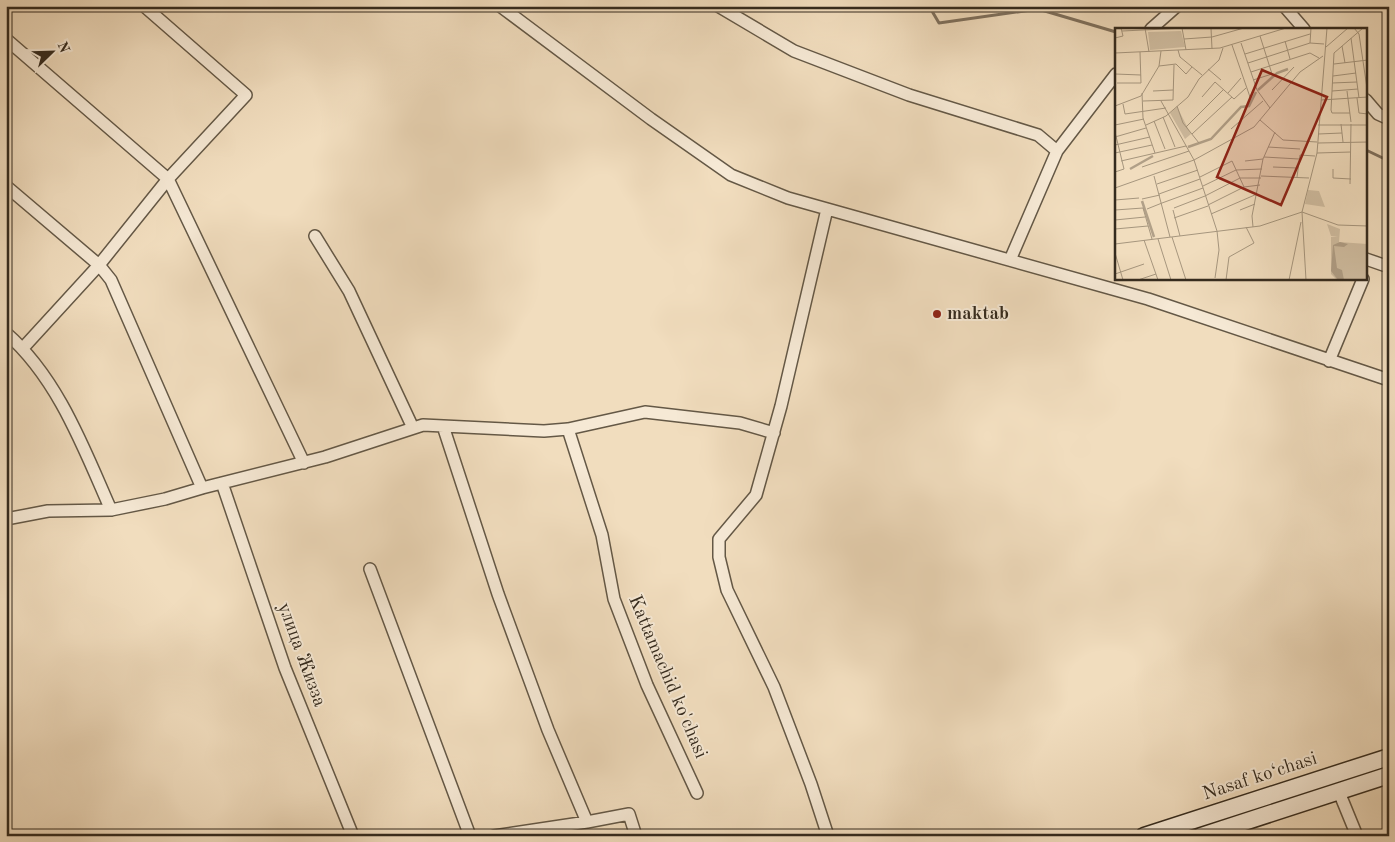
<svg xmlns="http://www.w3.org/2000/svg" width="1395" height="842" font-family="'Old Standard TT',serif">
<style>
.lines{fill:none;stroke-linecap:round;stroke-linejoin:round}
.stream{stroke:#7f715e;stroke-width:3}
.minor-casing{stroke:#645846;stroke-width:14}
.secondary-casing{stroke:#352b1e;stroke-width:19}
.minor{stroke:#f6e9d5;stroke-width:11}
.secondary{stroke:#f6e9d5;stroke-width:16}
.poi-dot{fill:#8f2418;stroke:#f6e9d5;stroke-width:2}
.labels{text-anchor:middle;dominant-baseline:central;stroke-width:4;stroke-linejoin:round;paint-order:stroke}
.poi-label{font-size:19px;font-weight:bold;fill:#352b1e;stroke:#f6e9d5;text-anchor:start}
.street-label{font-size:19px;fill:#352b1e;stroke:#f6e9d5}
.inset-river{fill:none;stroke:#b1a088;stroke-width:2.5}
.inset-road{fill:none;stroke:#a6967e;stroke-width:1}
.view{fill:#8f2418;fill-opacity:0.15;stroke:#8f2418;stroke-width:2.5}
.inset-edge{fill:none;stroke:#352b1e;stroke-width:2.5}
</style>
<rect width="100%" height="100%" fill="#f1ddbe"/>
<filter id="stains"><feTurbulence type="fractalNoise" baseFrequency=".004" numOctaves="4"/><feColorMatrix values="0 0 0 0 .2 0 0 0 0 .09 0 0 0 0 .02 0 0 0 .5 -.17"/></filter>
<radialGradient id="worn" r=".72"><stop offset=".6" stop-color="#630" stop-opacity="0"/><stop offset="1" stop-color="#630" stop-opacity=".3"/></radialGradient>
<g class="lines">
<!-- stream -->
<path class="stream" d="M 929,6 L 939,23 L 1038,9 L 1116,32
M 1366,150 L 1389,161"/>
<!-- minor casing -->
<g class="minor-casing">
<path id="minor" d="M 500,6 L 651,119 L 731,175 L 788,198 L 1148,299 L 1389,380
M 718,6 L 794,51 L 909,95 L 1038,135 L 1057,151
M 1284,6 L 1304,29
M 1151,29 L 1177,6
M 6,39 L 168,179 L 304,463
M 1366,100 L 1378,114 L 1389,119
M 6,186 L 99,265 L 111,280 L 202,488
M 827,209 L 781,406 L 756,495 L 719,539 L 719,557 L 727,590 L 774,687 L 811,784 L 828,836
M 315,236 L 349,291 L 413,428
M 1366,259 L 1389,267
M 1010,260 L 1057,151 L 1116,74
M 6,333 C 58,378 84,449 111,510
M 23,348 L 99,265 L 168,179 L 246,95 L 144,6
M 1329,361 L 1363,279
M 443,426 L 498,594 L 548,730 L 587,822
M 568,429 L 602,535 L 614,599 L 647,685 L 697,793
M 222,483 L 285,668 L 353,836
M 6,519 L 48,511 L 111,510 L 165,499 L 202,488 L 325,457 L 423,425 L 544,431 L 568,429 L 645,412 L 740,423 L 774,433
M 370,569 L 470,836
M 1339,792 L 1357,836
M 494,836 L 587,822 L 629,814 L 636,836"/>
</g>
<!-- secondary casing -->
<g class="secondary-casing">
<path id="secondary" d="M 1144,836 L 1389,757
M 1201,836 L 1389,775"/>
</g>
<!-- minor -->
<use href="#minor" class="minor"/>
<!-- secondary -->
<use href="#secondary" class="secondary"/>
</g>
<!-- markers -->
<circle class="poi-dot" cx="937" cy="314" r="5"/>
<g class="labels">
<!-- poi labels -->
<g class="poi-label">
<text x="947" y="314">maktab</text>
</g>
<!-- street labels -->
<g class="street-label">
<text transform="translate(301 655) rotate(70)">улица Жизза</text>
<text transform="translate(667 677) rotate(67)">Kattamachid ko'chasi</text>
<text transform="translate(1260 777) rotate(-18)">Nasaf ko‘chasi</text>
</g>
</g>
<!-- overview -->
<g transform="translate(1115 28)">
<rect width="252" height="252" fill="#f1ddbe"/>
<path d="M 66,3 L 70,19 L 35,22 L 33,4 ZM 62,79 L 76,106 L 70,111 L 55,85 ZM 193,162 L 204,163 L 210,179 L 190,176 ZM 212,196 L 225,201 L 224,214 L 252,216 L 252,252 L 222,252 L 216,246 L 216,209 L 223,208 L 216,208 Z" fill="#d1bfa3"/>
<path d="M 225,214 L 233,216 L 229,219 L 219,218 L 222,240 L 227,242 L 229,252 L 223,252 L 216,243 L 218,217 Z" fill="#b1a088"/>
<path class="inset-river" d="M 143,62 L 162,45 L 173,41M 73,119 L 96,111 L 126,79 L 134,78 L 141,64M 15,141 L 38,128M 27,173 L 39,209"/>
<path class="inset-road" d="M 30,0 L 34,24M 67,0 L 71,22M 96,0 L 97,21M 239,0 L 244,6 L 253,67M 7,3 L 71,0M 0,10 L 8,8 L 6,0M 236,10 L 244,70M 69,11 L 97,9 L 129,0M 170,13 L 175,31M 126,15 L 142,62 L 155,80M 195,15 L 196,0M 117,17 L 135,69M 227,18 L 230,35M 211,19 L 233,0M 63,22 L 65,29 L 87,47M 0,25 L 105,20 L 171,0M 219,25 L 216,82 L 217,85 L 235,85M 219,25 L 248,0M 130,26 L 195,6M 133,35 L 195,15 L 209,16M 219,36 L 253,32M 44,38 L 61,36 L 71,46 L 77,39M 93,41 L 106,52M 136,44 L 195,25 L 204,30M 0,46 L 26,47M 218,48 L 241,45M 138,52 L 157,46 L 145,8M 2,55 L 26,55 L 25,24M 217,55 L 242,54M 157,62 L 179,39M 38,63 L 58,62M 217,63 L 243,61M 232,63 L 236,94M 27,65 L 28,90 L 40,125M 113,65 L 126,50M 87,69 L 100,54 L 119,71 L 131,60M 242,70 L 244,85 L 253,86M 206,72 L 253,69M 28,73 L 58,72 L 59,37M 46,73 L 79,132 L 102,203 L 104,222 L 100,250M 8,76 L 10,86 L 51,80M 0,78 L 26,68 L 44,38 L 46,23M 62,78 L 68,95 L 84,115M 48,89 L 60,119M 145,92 L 168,112 L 202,114M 39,93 L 50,121M 226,96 L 228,114M 0,97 L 29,91M 31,97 L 51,88 L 73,69 L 84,51 L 104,32 L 108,20M 203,97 L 253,97M 71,99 L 109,61M 116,101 L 148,73M 0,104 L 9,141 L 0,144M 77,106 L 117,69M 203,106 L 227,105M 0,109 L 31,100M 203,115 L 253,114M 0,117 L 35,109M 153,119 L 185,121M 0,125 L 37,117M 202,125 L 236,124M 149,129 L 184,131M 6,133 L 71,118M 130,133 L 148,131M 27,139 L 74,123M 158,139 L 182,140M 218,141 L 218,150 L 236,151M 39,148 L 55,209M 146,148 L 194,150M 85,149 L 117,133 L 129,159M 182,149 L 185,127 L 200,128M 42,156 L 83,142M 235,156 L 236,96M 88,158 L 121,142 L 147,141M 0,160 L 79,132 L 139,99 L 185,44 L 208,28M 44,166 L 85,151M 90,168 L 125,150 L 146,150M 27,171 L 45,167M 0,172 L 24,170M 47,175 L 88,160M 93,177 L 129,159 L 145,157M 59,180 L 90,168M 32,181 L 47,175M 0,182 L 28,180 L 37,211M 58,182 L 65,208M 125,182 L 140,176M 96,186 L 142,166M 59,190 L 93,178M 0,192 L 30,189M 138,199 L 137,188 L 148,131 L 160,104M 0,201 L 33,198M 57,209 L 71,252M 43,211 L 56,252M 29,212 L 43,252M 0,216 L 145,198 L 187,184 L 223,197 L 253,198M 0,225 L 8,252M 0,246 L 29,236M 23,252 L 41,246M 111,252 L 114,229 L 139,215 L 131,199M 174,252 L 186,194M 191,252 L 187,184 L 202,125 L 212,0"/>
<path class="view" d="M 147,42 L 212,69 L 166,177 L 102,149 Z"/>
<rect width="252" height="252" class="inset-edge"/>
</g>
<!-- margin -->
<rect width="1395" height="842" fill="none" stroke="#f1ddbe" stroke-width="25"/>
<rect x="8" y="8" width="1380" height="827" fill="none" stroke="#352b1e" stroke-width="2.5"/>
<rect x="12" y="12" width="1370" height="817" fill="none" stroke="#352b1e"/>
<!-- north arrow -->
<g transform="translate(52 52) rotate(67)" stroke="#f6e9d5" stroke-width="4" paint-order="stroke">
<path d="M0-4L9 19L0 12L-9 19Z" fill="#352b1e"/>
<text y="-8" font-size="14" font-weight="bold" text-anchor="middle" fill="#352b1e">N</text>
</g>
<rect width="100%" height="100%" filter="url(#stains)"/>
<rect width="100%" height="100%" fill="url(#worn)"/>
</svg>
